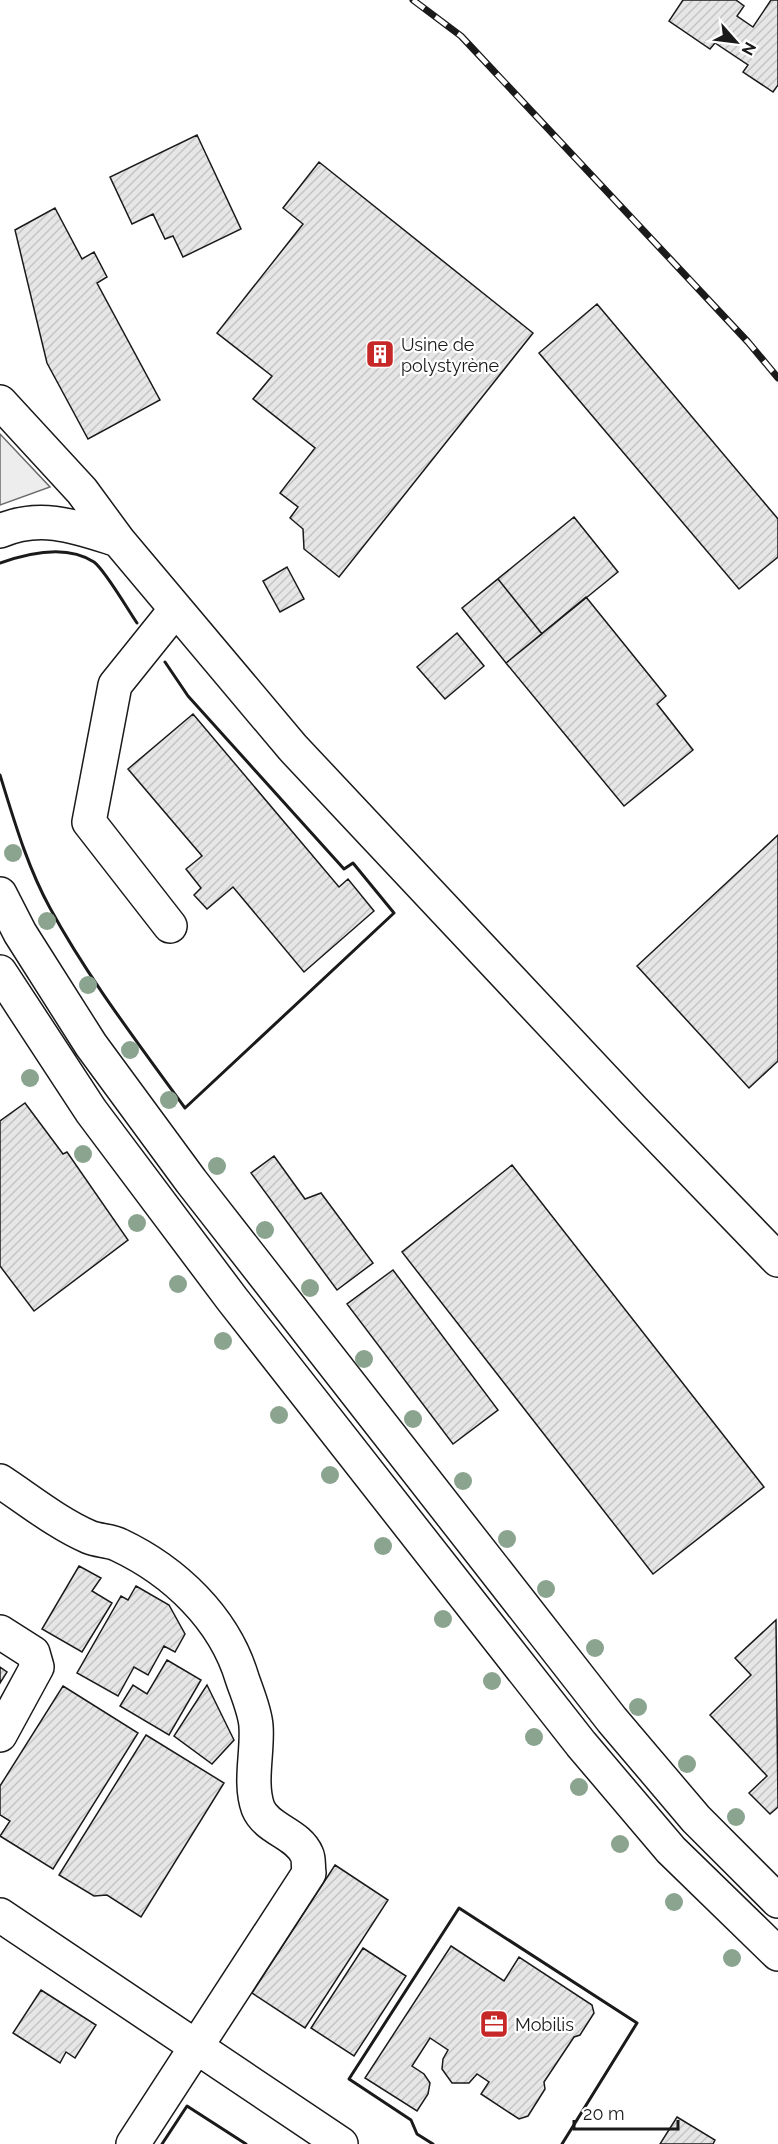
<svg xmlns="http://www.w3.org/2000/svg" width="778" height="2144" font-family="Raleway,sans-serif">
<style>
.built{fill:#ededed;stroke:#6a6a6a;stroke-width:1.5}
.building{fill:url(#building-hatch);stroke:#1a1a1a;stroke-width:1.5}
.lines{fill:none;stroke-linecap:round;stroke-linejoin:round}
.minor-casing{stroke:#1a1a1a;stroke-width:36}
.major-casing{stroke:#1a1a1a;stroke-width:36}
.minor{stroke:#fff;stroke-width:33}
.major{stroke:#fff;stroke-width:33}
.rail-casing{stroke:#1a1a1a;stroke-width:7}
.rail{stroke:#fff;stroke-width:4.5;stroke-dasharray:14;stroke-linecap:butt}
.wall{stroke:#1a1a1a;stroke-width:3}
.tree{fill:#8aa48f}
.labels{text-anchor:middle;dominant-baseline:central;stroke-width:4.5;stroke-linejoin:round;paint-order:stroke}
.poi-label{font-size:18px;fill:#1a1a1a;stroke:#fff;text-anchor:start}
</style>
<defs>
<pattern id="building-hatch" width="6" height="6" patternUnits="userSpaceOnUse" patternTransform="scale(1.5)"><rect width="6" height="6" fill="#e6e6e6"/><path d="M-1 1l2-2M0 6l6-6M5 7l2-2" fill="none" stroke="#c5c5c5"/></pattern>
</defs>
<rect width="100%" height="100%" fill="#fff"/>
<!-- built -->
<path class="built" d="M 0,434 L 50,487 L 0,505 Z"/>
<!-- building -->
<path class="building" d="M 683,0 L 736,0 L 744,6 L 737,16 L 753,27 L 771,0 L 778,0 L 778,85 L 773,92 L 743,72 L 748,65 L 715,43 L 710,49 L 669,21 Z
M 197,135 L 241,229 L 183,257 L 173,236 L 165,239 L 153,214 L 132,224 L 110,177 Z
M 319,162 L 533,333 L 339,577 L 304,549 L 303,529 L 290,518 L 298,507 L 280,493 L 315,448 L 253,399 L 272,376 L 217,333 L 303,224 L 283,208 Z
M 55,208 L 82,259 L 94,252 L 107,277 L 97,283 L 160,400 L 88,439 L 47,363 L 15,230 Z
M 597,304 L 778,519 L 778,557 L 739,589 L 539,353 Z
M 574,517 L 618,572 L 506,663 L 462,608 Z
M 287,567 L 304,599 L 280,612 L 263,581 Z
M 498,579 L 542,634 L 506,663 L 462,608 Z
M 586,597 L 666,696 L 657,704 L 693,750 L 624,806 L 506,663 Z
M 457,633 L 484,666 L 445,699 L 417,667 Z
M 193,714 L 339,887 L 348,879 L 374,911 L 304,972 L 233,887 L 207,909 L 194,895 L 201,888 L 186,869 L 202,856 L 128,769 Z
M 778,835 L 778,1061 L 749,1088 L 637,966 Z
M 25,1103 L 63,1154 L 67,1152 L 128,1240 L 34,1311 L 0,1266 L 0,1121 Z
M 274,1156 L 305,1199 L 321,1193 L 373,1263 L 337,1290 L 251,1173 Z
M 512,1165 L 764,1487 L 653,1574 L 402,1252 Z
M 393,1270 L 498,1410 L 453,1444 L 347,1304 Z
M 79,1566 L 101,1578 L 92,1591 L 112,1603 L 82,1652 L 42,1629 Z
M 136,1586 L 169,1605 L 185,1634 L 175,1652 L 164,1646 L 148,1675 L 134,1667 L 118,1696 L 77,1673 L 121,1596 L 128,1600 Z
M 776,1620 L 778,1807 L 770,1814 L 749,1793 L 767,1776 L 710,1715 L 751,1675 L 735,1658 Z
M 167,1660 L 201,1680 L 169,1735 L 120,1706 L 133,1685 L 147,1694 Z
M 0,1667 L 7,1672 L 0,1683 Z
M 207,1685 L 234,1740 L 212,1764 L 174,1736 Z
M 63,1686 L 138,1733 L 53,1869 L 0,1836 L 10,1821 L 0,1815 L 0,1786 Z
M 146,1735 L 224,1783 L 141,1917 L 107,1895 L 94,1896 L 59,1875 Z
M 335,1865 L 388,1900 L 305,2028 L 252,1993 Z
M 451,1946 L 504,1981 L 519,1957 L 592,2005 L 594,2013 L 580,2035 L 574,2037 L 544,2082 L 545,2089 L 528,2116 L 519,2119 L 481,2094 L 489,2082 L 477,2074 L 469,2083 L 452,2083 L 442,2069 L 443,2059 L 448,2050 L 430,2038 L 412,2066 L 424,2074 L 430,2083 L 428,2094 L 417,2111 L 365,2078 Z
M 363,1948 L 406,1976 L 354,2056 L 311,2028 Z
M 41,1990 L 96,2025 L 75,2058 L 66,2052 L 60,2063 L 13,2033 Z
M 677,2117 L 715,2140 L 713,2144 L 660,2144 Z"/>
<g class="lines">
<!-- minor casing -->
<g class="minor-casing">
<path id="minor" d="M 0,402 L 82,491 L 118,540 C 77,527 41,513 0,531
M 118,540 L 293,748 L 634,1111 L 778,1260
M 170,926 L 89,822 L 115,685 L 176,609
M 0,1481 C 29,1500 57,1523 89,1537 C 98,1541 110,1540 119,1545 C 174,1571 224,1618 242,1678 C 247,1693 255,1711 256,1726 C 258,1752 249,1783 258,1808 C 267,1830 298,1833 307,1855 C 309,1859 308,1868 309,1873 L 133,2144
M 0,1632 L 33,1653 L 37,1667 L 0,1735
M 0,1915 L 341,2144"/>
</g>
<!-- major casing -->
<g class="major-casing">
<path id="major" d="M 0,894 L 20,933 L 91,1045 L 191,1181 L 612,1720 L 696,1819 L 778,1901
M 0,972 L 91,1111 L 232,1299 L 581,1744 L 671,1850 L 778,1954"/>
</g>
<!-- minor -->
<use href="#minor" class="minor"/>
<!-- major -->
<use href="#major" class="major"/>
<!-- rail casing -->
<g class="rail-casing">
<path id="rail" d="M 413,0 L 461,36 L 748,342 L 778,378"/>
</g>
<!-- rail -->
<use href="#rail" class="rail"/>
<!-- wall -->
<path class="wall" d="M 0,563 C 28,553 67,544 94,562 C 105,570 128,610 137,623
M 0,775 C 14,820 27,866 50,908 C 88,978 138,1043 185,1108 L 394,913 L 353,863 L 344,869 L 188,696 L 165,662
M 162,2144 L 187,2106 L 246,2144
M 433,2144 L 417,2134 L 411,2120 L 349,2079 L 459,1908 L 637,2023 L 562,2144"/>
</g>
<!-- trees -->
<g class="tree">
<circle cx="13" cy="853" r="9"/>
<circle cx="47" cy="921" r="9"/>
<circle cx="88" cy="985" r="9"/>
<circle cx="130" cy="1050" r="9"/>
<circle cx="30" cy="1078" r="9"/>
<circle cx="169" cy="1100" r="9"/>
<circle cx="83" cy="1154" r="9"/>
<circle cx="217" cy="1166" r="9"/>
<circle cx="137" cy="1223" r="9"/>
<circle cx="265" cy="1230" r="9"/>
<circle cx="178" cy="1284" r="9"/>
<circle cx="310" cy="1288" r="9"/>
<circle cx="223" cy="1341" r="9"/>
<circle cx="364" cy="1359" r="9"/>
<circle cx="279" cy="1415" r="9"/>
<circle cx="413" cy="1419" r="9"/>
<circle cx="330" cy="1475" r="9"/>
<circle cx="463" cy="1481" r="9"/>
<circle cx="507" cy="1539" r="9"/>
<circle cx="383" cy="1546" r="9"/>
<circle cx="546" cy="1589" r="9"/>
<circle cx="443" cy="1619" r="9"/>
<circle cx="595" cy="1648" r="9"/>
<circle cx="492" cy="1681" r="9"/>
<circle cx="638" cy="1707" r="9"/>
<circle cx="534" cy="1737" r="9"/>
<circle cx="687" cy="1764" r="9"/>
<circle cx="579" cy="1787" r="9"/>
<circle cx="736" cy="1817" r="9"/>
<circle cx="620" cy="1844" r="9"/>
<circle cx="674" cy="1902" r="9"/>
<circle cx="732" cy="1958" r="9"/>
</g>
<!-- icons -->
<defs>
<g id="building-square" transform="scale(1.5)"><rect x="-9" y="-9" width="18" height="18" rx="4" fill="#c62828" stroke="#fff"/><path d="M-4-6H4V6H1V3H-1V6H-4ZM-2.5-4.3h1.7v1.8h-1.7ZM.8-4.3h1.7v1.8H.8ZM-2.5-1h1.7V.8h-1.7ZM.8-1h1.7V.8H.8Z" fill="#fff"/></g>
<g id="office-square" transform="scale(1.5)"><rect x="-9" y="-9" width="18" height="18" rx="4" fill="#c62828" stroke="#fff"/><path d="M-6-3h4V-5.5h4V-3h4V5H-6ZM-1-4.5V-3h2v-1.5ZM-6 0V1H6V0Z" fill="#fff"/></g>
</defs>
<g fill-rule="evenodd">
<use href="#building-square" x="380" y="354"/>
<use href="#office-square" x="494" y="2024"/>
</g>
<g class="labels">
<!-- poi labels -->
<g class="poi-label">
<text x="401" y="344">Usine de<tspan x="401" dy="21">polystyrène</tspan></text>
<text x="515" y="2024">Mobilis</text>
</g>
</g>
<!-- north arrow -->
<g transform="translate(736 42) rotate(118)" stroke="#ffffff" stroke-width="4.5" paint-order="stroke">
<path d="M0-4.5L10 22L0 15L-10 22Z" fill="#1a1a1a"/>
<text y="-9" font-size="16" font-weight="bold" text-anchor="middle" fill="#1a1a1a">N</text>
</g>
<!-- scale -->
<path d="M574 2120v9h104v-9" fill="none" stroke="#1a1a1a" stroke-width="3"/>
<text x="583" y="2120" font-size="18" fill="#1a1a1a" stroke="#ffffff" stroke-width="4.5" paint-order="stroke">20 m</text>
</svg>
